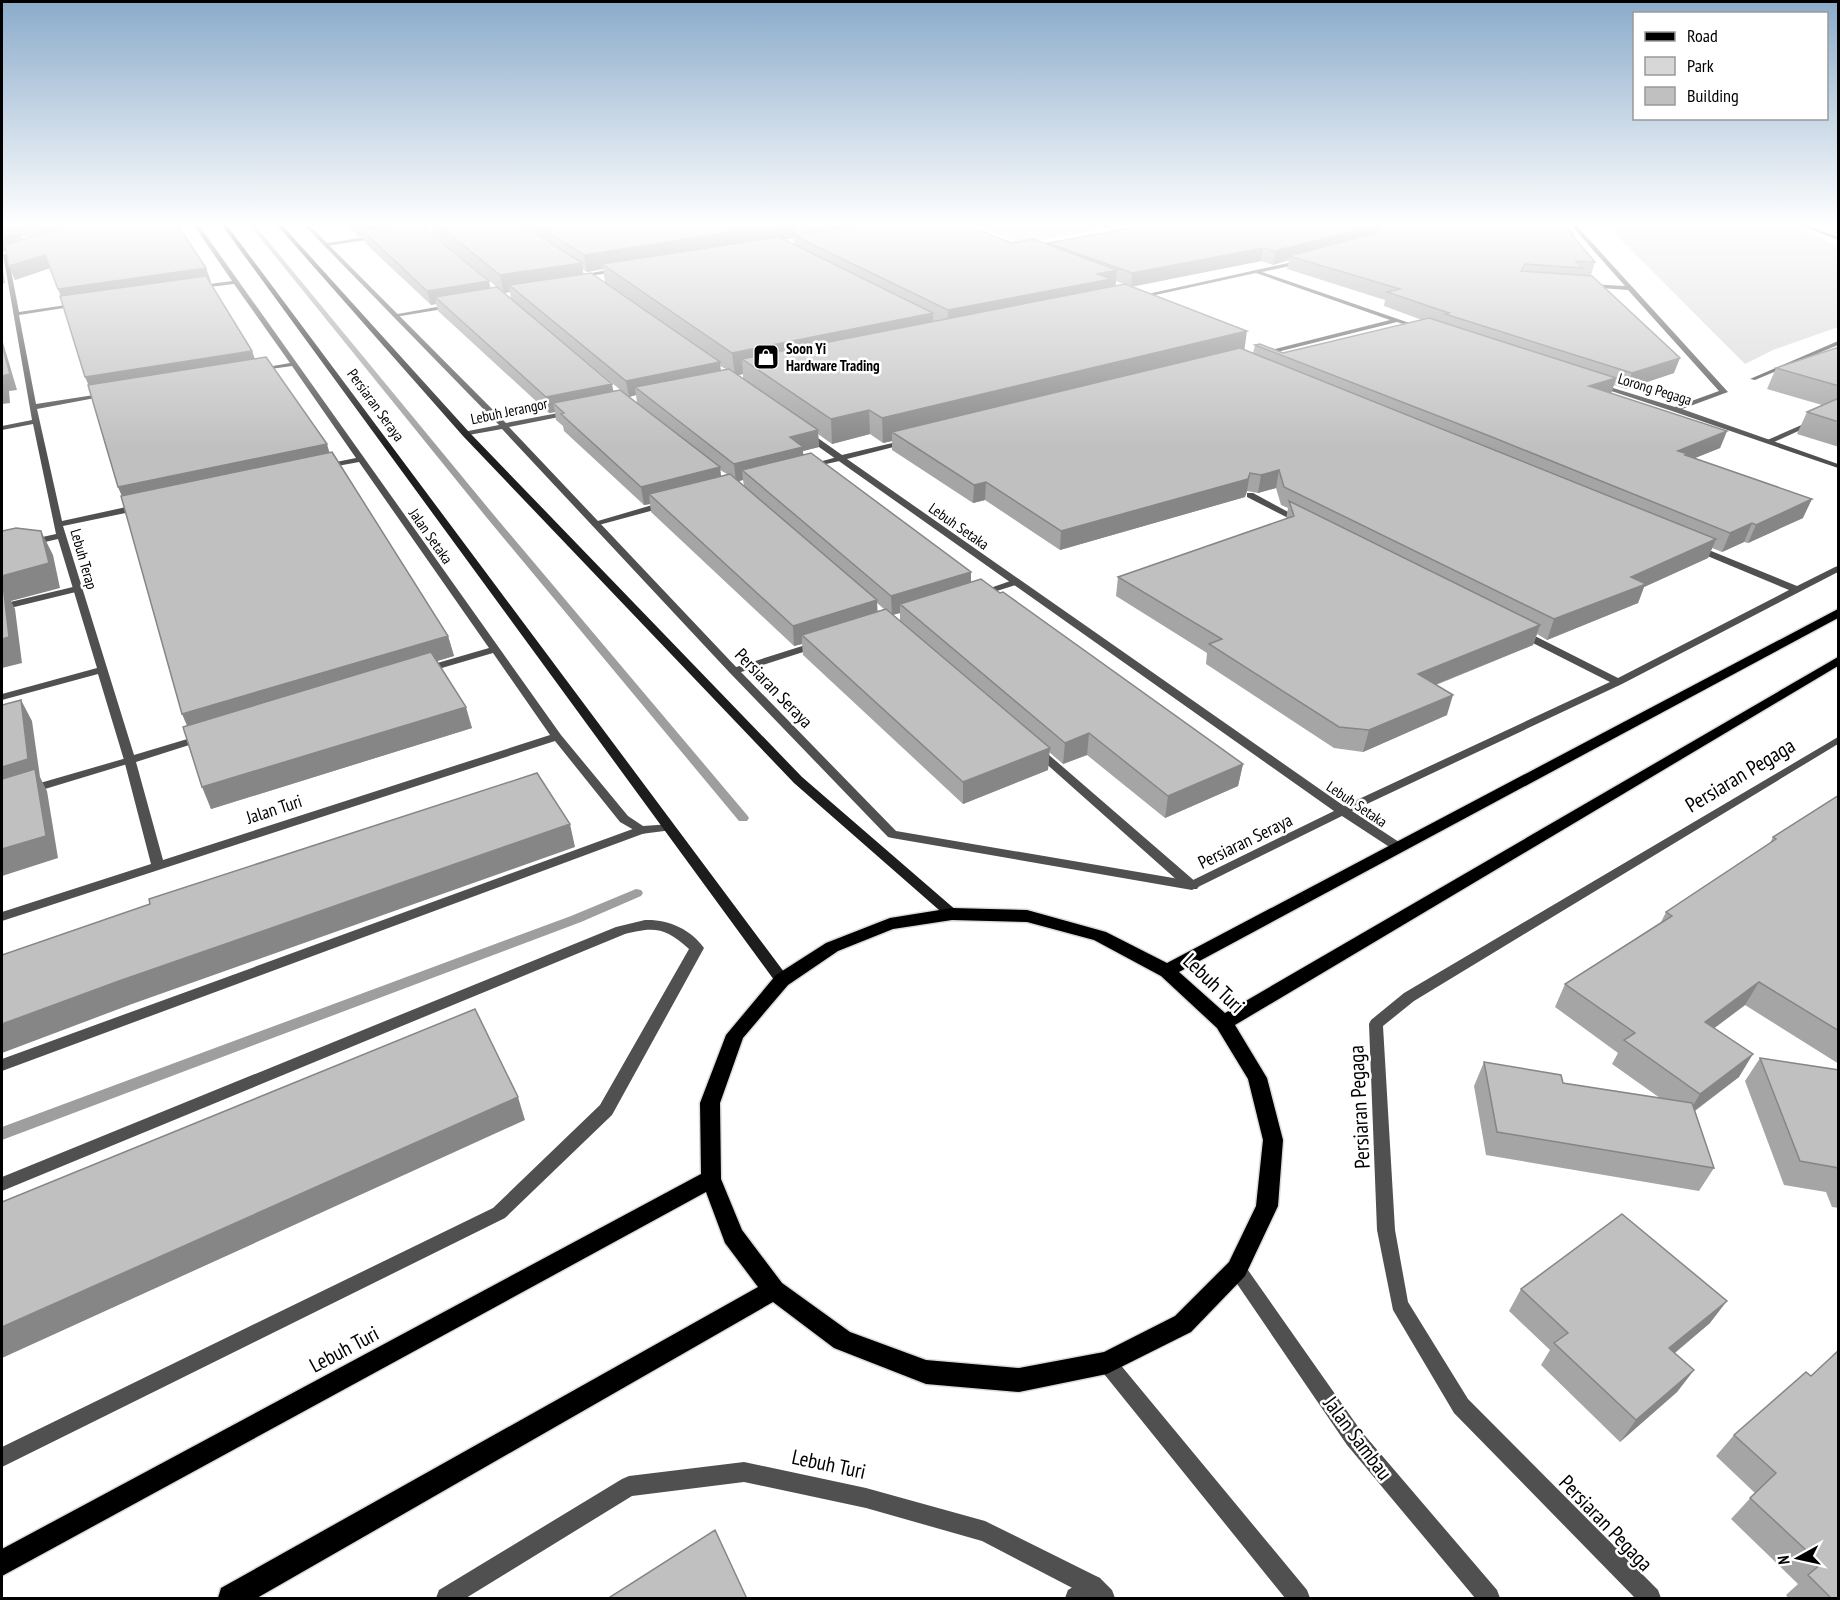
<svg xmlns="http://www.w3.org/2000/svg" width="1840" height="1600" font-family="'PT Sans Narrow',sans-serif">
<style>
.green{fill:#d7d7d7}
.lines{fill:none;stroke-linecap:round;stroke-linejoin:round}
.stream{fill:#9e9e9e;fill-rule:evenodd}
.primary-casing{stroke:#dbdbdb;stroke-width:3}
.lane{fill:#505050;fill-rule:evenodd}
.street{fill:#505050;fill-rule:evenodd}
.secondary{fill:#1d1d1d;fill-rule:evenodd}
.primary{fill:#000;fill-rule:evenodd}
.wall{fill:#a5a5a5;fill-rule:evenodd}
.shaded-wall{fill:#868686}
.building{fill:#c0c0c0;stroke:#868686;stroke-width:1.5}
.labels{text-anchor:middle;dominant-baseline:central;stroke-width:5;stroke-linejoin:round;paint-order:stroke}
.far-poi-label{font-size:15px;font-weight:bold;fill:#000;stroke:#fff;text-anchor:start}
.far-street-label{font-size:15px;fill:#000;stroke:#fff}
.street-label{font-size:18px;fill:#000;stroke:#fff}
.near-street-label{font-size:21px;fill:#000;stroke:#fff}
</style>
<rect width="100%" height="100%" fill="#fff"/>
<!-- green -->
<path class="green" d="M 970,224 L 1136,224 L 1021,243 Z
M 1605,224 L 1793,224 L 1838,246 L 1838,327 L 1773,350 L 1745,364 Z"/>
<g class="lines">
<!-- stream -->
<path class="stream" d="M 249,224 L 254,224 L 493,514 L 747,815 L 749,818 L 747,821 L 739,821 L 487,518 Z
M 636,889 L 641,890 L 643,893 L 641,896 L 581,922 L 2,1140 L 2,1127 L 571,916 Z"/>
<!-- primary casing -->
<g class="primary-casing">
<path id="primary" d="M 1838,609 L 1838,618 L 1179,972 L 1225,1013 L 1838,657 L 1838,666 L 1235,1025 L 1267,1078 L 1283,1140 L 1278,1206 L 1245,1276 L 1191,1332 L 1107,1374 L 1019,1392 L 926,1384 L 834,1348 L 773,1302 L 257,1598 L 218,1598 L 221,1588 L 758,1287 L 725,1243 L 706,1192 L 2,1576 L 2,1549 L 701,1174 L 700,1103 L 726,1035 L 776,975 L 826,943 L 890,918 L 952,908 L 1027,910 L 1106,932 L 1167,963 ZM 952,920 L 1027,922 L 1094,940 L 1161,976 L 1217,1028 L 1248,1079 L 1263,1140 L 1256,1206 L 1229,1262 L 1175,1316 L 1104,1352 L 1019,1368 L 926,1360 L 850,1332 L 782,1283 L 742,1230 L 721,1179 L 720,1103 L 743,1038 L 788,985 L 838,951 L 893,929 Z"/>
</g>
<!-- lane -->
<path class="lane" d="M 1798,224 L 1804,224 L 1838,237 L 1838,240 Z
M 378,235 L 380,238 L 325,246 L 322,244 Z
M 618,268 L 620,271 L 584,277 L 581,275 Z
M 453,304 L 455,307 L 395,317 L 392,315 Z
M 1838,409 L 1838,413 L 1772,443 L 1765,441 Z
M 841,456 L 844,456 L 844,460 L 808,468 L 804,466 Z
M 666,501 L 669,502 L 669,506 L 595,526 L 591,523 Z
M 1016,579 L 1019,580 L 1019,584 L 981,596 L 976,593 Z
M 77,586 L 82,589 L 80,591 L 2,610 L 2,604 Z
M 818,641 L 823,644 L 822,646 L 738,673 L 734,674 L 729,671 L 730,669 Z
M 1037,747 L 1041,748 L 1197,883 L 1199,886 L 1197,889 L 1187,889 L 1033,752 L 1031,750 Z
M 130,757 L 136,760 L 134,762 L 2,802 L 2,794 Z
M 641,826 L 645,827 L 647,830 L 645,833 L 2,1071 L 2,1059 Z
M 1092,1575 L 1100,1578 L 1103,1586 C 1095,1600 1082,1598 1065,1598 L 1068,1590 Z"/>
<!-- street -->
<path class="street" d="M 193,224 L 198,224 L 561,735 L 628,816 L 643,826 L 672,824 L 674,827 L 672,830 L 641,834 L 620,822 L 555,741 L 2,921 L 2,912 L 151,864 L 124,760 L 98,674 L 2,700 L 2,694 L 97,668 L 58,539 L 2,552 L 2,546 L 56,534 L 33,424 L 2,430 L 2,426 L 32,420 L 3,254 L 8,255 L 19,312 L 80,303 L 83,305 L 19,315 L 36,404 L 107,393 L 111,395 L 37,409 L 62,521 L 140,504 L 144,507 L 140,510 L 63,526 L 134,755 L 204,734 L 210,737 L 208,739 L 136,762 L 163,860 L 550,735 L 493,653 L 428,672 L 420,672 L 419,670 L 420,668 L 489,648 L 359,462 L 321,469 L 321,465 L 356,458 L 292,366 L 256,371 L 256,369 L 290,363 L 234,284 L 193,289 L 195,286 L 232,281 Z
M 303,224 L 308,224 L 506,423 L 574,410 L 574,414 L 509,427 L 738,669 L 896,831 L 1191,881 L 1334,811 L 802,435 L 802,431 L 808,431 L 842,455 L 909,439 L 909,443 L 847,459 L 1344,806 L 1610,682 L 1517,635 L 1517,631 L 1525,631 L 1618,678 L 1789,590 L 1693,550 L 1693,546 L 1699,546 L 1797,586 L 1835,567 L 1838,566 L 1838,572 L 1622,684 L 1352,811 L 1402,844 L 1404,847 L 1402,850 L 1394,850 L 1342,816 L 1192,890 L 892,838 L 888,837 L 730,673 L 502,429 L 463,436 L 463,432 L 499,425 Z
M 1570,224 L 1575,224 L 1728,392 L 1682,409 L 1838,464 L 1838,468 L 1672,411 L 1596,386 L 1596,384 L 1600,384 L 1675,407 L 1719,391 L 1628,290 L 1587,287 L 1589,284 L 1625,286 Z
M 1302,260 L 1304,263 L 1262,272 L 1424,328 L 1421,330 L 1397,322 L 1261,356 L 1258,354 L 1259,353 L 1390,320 L 1256,273 L 1137,299 L 1134,297 Z
M 1838,341 L 1838,345 L 1755,380 L 1750,379 Z
M 1247,493 L 1253,493 L 1303,520 L 1296,522 L 1247,497 Z
M 1838,737 L 1838,744 L 1414,1001 L 1383,1026 L 1395,1230 L 1408,1302 L 1468,1399 L 1658,1590 L 1661,1598 L 1635,1598 L 1454,1413 L 1393,1310 L 1377,1230 L 1369,1024 L 1371,1020 L 1404,993 Z
M 645,920 C 667,919 691,929 704,948 L 612,1115 L 505,1218 L 2,1467 L 2,1447 L 493,1208 L 600,1105 L 689,949 C 666,928 655,926 625,934 L 2,1191 L 2,1177 L 616,927 Z
M 1237,1261 L 1243,1263 L 1361,1431 L 1497,1590 L 1500,1598 L 1475,1598 L 1347,1445 L 1231,1275 L 1228,1269 L 1231,1263 Z
M 1107,1354 L 1114,1357 L 1307,1590 L 1310,1598 L 1285,1598 L 1100,1369 L 1098,1363 L 1100,1357 Z
M 744,1462 L 866,1488 L 985,1521 L 1100,1578 L 1112,1590 L 1115,1598 L 1089,1598 L 1084,1594 L 982,1541 L 866,1508 L 744,1482 L 632,1496 L 466,1598 L 436,1598 L 439,1590 L 622,1479 L 629,1476 Z"/>
<!-- secondary -->
<path class="secondary" d="M 221,224 L 226,224 L 787,976 L 789,980 L 787,984 L 782,985 L 777,984 Z
M 276,224 L 281,224 L 469,432 L 802,777 L 957,911 L 959,914 L 957,917 L 947,917 L 794,783 L 463,436 Z"/>
<!-- primary -->
<use href="#primary" class="primary"/>
</g>
<!-- wall -->
<path class="wall" d="M 2,224 L 177,224 L 206,268 L 211,282 L 209,282 L 252,351 L 255,359 L 329,452 L 448,636 L 454,656 L 437,661 L 472,728 L 211,809 L 122,496 L 118,487 L 89,385 L 61,296 L 50,268 L 15,280 L 9,266 L 6,251 L 2,252 ZM 21,236 L 30,237 L 23,239 Z
M 345,224 L 419,224 L 490,288 L 613,391 L 637,403 L 636,395 L 629,397 L 511,299 L 510,292 L 504,293 L 432,233 L 431,227 L 425,228 L 420,224 L 963,224 L 1012,243 L 1048,245 L 1048,243 L 1574,234 L 1573,236 L 1595,262 L 1591,275 L 1581,275 L 1674,373 L 1626,389 L 1614,385 L 1611,393 L 1727,431 L 1720,448 L 1695,458 L 1803,518 L 1748,543 L 1744,542 L 1722,552 L 1712,548 L 1708,558 L 1644,587 L 1638,603 L 1547,640 L 1537,634 L 1533,645 L 1436,685 L 1447,715 L 1363,752 L 1334,748 L 1206,664 L 1207,653 L 1116,596 L 1118,577 L 1286,519 L 1288,508 L 1281,505 L 1276,488 L 1258,493 L 1247,491 L 1245,497 L 1060,550 L 985,500 L 973,503 L 892,450 L 892,441 L 883,443 L 870,434 L 832,444 L 818,434 L 819,447 L 803,451 L 803,455 L 971,572 L 971,582 L 1243,764 L 1238,786 L 1165,818 L 1087,755 L 1063,764 L 1049,752 L 1048,770 L 963,804 L 803,655 L 802,644 L 794,646 L 651,512 L 650,504 L 644,505 L 564,431 L 563,426 L 556,420 L 555,412 L 549,413 L 438,311 L 436,304 L 431,305 L 365,243 L 363,236 L 358,236 ZM 795,230 L 804,234 L 796,235 ZM 793,238 L 794,244 L 784,240 ZM 1289,260 L 1287,269 L 1385,300 L 1384,306 L 1422,320 L 1283,353 L 1255,345 L 1253,353 L 1244,350 L 1132,286 L 1261,261 L 1273,265 ZM 582,269 L 587,272 L 603,269 L 605,282 L 583,274 ZM 1116,281 L 1124,284 L 1116,286 ZM 720,366 L 726,369 L 721,370 ZM 743,374 L 743,379 L 738,375 ZM 720,470 L 727,474 L 721,476 ZM 743,480 L 744,486 L 738,481 ZM 877,603 L 884,609 L 877,611 ZM 900,613 L 900,621 L 893,615 Z
M 1839,347 L 1839,447 L 1797,434 L 1807,412 L 1822,405 L 1767,389 L 1776,368 Z
M 1839,795 L 1839,1064 L 1745,1005 L 1714,1028 L 1739,1077 L 1695,1111 L 1714,1168 L 1699,1191 L 1486,1155 L 1474,1086 L 1484,1062 L 1563,1083 L 1660,1098 L 1612,1064 L 1618,1053 L 1555,1007 L 1565,984 L 1661,922 L 1666,912 L 1770,843 L 1773,837 Z
M 1760,1058 L 1839,1070 L 1839,1208 L 1832,1207 L 1826,1192 L 1784,1185 L 1745,1081 Z
M 1521,1289 L 1710,1323 L 1675,1353 L 1694,1370 L 1677,1392 L 1620,1442 L 1541,1365 L 1550,1350 L 1509,1311 Z
M 1811,1376 L 1839,1599 L 1789,1599 L 1786,1595 L 1798,1584 L 1731,1519 L 1755,1493 L 1716,1456 L 1734,1435 Z"/>
<!-- shaded-wall -->
<path class="shaded-wall" d="M 49,224 L 96,224 L 46,239 L 40,226 Z
M 355,224 L 412,224 L 362,230 L 363,236 L 358,236 Z
M 424,224 L 430,224 L 431,227 L 425,228 Z
M 522,224 L 530,224 L 531,230 L 524,231 Z
M 782,224 L 795,224 L 796,236 L 793,235 L 793,238 L 608,268 L 602,264 L 603,269 L 587,272 L 584,255 Z
M 834,224 L 917,224 L 821,242 L 820,226 Z
M 1375,224 L 1390,224 L 1367,240 L 1289,256 L 1289,260 L 1273,265 L 1275,251 Z
M 20,232 L 25,245 L 2,252 L 2,238 Z
M 1263,248 L 1261,261 L 1131,287 L 1132,273 Z
M 45,255 L 50,268 L 15,280 L 9,266 Z
M 2,262 L 5,283 L 2,284 Z
M 582,263 L 584,280 L 509,285 L 510,292 L 504,293 L 500,275 Z
M 206,268 L 211,282 L 64,303 L 58,289 Z
M 1117,270 L 1115,290 L 947,332 L 948,310 L 1097,274 Z
M 489,281 L 492,295 L 435,297 L 436,304 L 431,305 L 427,291 Z
M 933,313 L 933,335 L 742,359 L 743,374 L 735,376 L 732,353 Z
M 1247,331 L 1244,353 L 892,432 L 892,441 L 883,443 L 882,418 Z
M 2,339 L 17,390 L 9,391 L 10,403 L 2,404 Z
M 252,351 L 257,366 L 92,393 L 85,377 Z
M 1680,358 L 1674,373 L 1626,389 L 1632,373 Z
M 720,362 L 721,378 L 635,387 L 636,395 L 629,397 L 626,381 Z
M 1616,378 L 1611,394 L 1589,386 Z
M 612,384 L 615,400 L 553,403 L 555,412 L 549,413 L 546,397 Z
M 869,410 L 870,434 L 832,444 L 831,419 Z
M 818,430 L 819,447 L 803,451 L 804,464 L 742,470 L 743,480 L 736,482 L 734,464 L 790,437 Z
M 1727,431 L 1720,448 L 1685,462 L 1678,451 Z
M 327,444 L 332,461 L 126,505 L 118,487 Z
M 720,467 L 722,485 L 649,494 L 650,504 L 644,505 L 641,487 Z
M 1279,470 L 1276,488 L 1258,493 L 1261,475 Z
M 1250,473 L 1247,491 L 1245,497 L 1060,550 L 1061,531 Z
M 986,482 L 985,500 L 973,503 L 974,485 Z
M 1812,499 L 1803,518 L 1748,543 L 1756,525 Z
M 1752,523 L 1744,542 L 1722,552 L 1730,533 Z
M 41,531 L 53,555 L 60,588 L 11,601 L 15,609 L 22,663 L 2,668 L 2,576 Z
M 1716,539 L 1708,558 L 1644,587 L 1638,603 L 1547,640 L 1554,619 L 1631,577 Z
M 971,572 L 971,591 L 900,604 L 900,613 L 892,615 L 891,596 Z
M 877,600 L 878,620 L 802,635 L 802,644 L 794,646 L 793,626 Z
M 1540,625 L 1533,645 L 1412,694 L 1418,674 Z
M 448,636 L 454,656 L 191,735 L 182,714 Z
M 1453,695 L 1447,715 L 1363,752 L 1369,730 Z
M 21,700 L 32,721 L 40,777 L 47,791 L 58,858 L 2,876 L 2,767 Z
M 466,707 L 472,728 L 211,809 L 202,787 Z
M 1089,733 L 1087,755 L 1063,764 L 1065,743 Z
M 1050,748 L 1048,770 L 963,804 L 963,782 Z
M 1243,764 L 1238,786 L 1165,818 L 1168,796 Z
M 570,824 L 575,847 L 132,1004 L 2,1053 L 2,1024 L 119,981 Z
M 1759,982 L 1745,1005 L 1692,1045 L 1705,1022 Z
M 1753,1054 L 1739,1077 L 1686,1117 L 1700,1094 Z
M 518,1097 L 525,1120 L 2,1358 L 2,1327 Z
M 1727,1301 L 1710,1323 L 1654,1370 L 1669,1348 Z
M 1694,1370 L 1677,1392 L 1620,1442 L 1636,1420 Z"/>
<!-- building -->
<path class="building" d="M 17,224 L 49,224 L 40,226 Z
M 74,224 L 177,224 L 206,268 L 58,289 L 45,255 L 9,266 L 5,245 Z
M 409,224 L 419,224 L 489,281 L 427,291 L 362,230 Z
M 437,224 L 521,224 L 582,263 L 500,275 Z
M 535,224 L 782,224 L 584,255 Z
M 816,224 L 834,224 L 820,226 Z
M 869,224 L 963,224 L 1012,243 L 1033,239 L 1117,270 L 1097,274 L 1111,279 L 948,310 L 793,235 Z
M 1154,224 L 1375,224 L 1370,227 L 1275,251 L 1263,248 L 1132,273 L 1048,243 Z
M 1388,224 L 1564,224 L 1574,234 L 1571,234 L 1595,262 L 1576,261 L 1583,268 L 1525,264 L 1521,271 L 1592,276 L 1680,358 L 1632,373 L 1445,314 L 1449,313 L 1387,292 L 1400,289 L 1289,256 L 1375,233 Z
M 2,230 L 20,232 L 2,238 Z
M 779,237 L 933,313 L 732,353 L 602,264 Z
M 591,273 L 720,362 L 626,381 L 509,285 Z
M 206,276 L 252,351 L 85,377 L 60,296 Z
M 1125,284 L 1247,331 L 882,418 L 869,410 L 831,419 L 742,359 Z
M 497,287 L 612,384 L 546,397 L 435,297 Z
M 1429,318 L 1616,378 L 1589,386 L 1727,431 L 1678,451 L 1688,454 L 1685,455 L 1812,499 L 1756,525 L 1752,523 L 1730,533 L 1487,435 L 1255,345 L 1260,344 L 1283,353 Z
M 2,345 L 10,374 L 2,376 L 3,387 L 2,387 Z
M 1839,347 L 1839,386 L 1776,368 Z
M 1240,348 L 1716,539 L 1631,577 L 1646,584 L 1554,619 L 1284,487 L 1279,470 L 1261,475 L 1250,473 L 1248,479 L 1061,531 L 986,482 L 974,485 L 892,432 Z
M 266,357 L 327,444 L 118,487 L 88,385 Z
M 729,369 L 818,430 L 790,437 L 803,447 L 734,464 L 635,387 Z
M 620,390 L 720,467 L 641,487 L 561,414 L 564,413 L 553,403 Z
M 1839,398 L 1839,422 L 1807,412 Z
M 332,452 L 448,636 L 182,714 L 121,496 Z
M 811,453 L 971,572 L 891,596 L 742,470 Z
M 730,474 L 877,600 L 793,626 L 649,494 Z
M 1289,501 L 1540,625 L 1418,674 L 1453,695 L 1369,730 L 1339,727 L 1209,644 L 1222,639 L 1118,577 L 1294,516 Z
M 16,528 L 41,531 L 49,563 L 2,576 L 2,531 Z
M 981,579 L 1000,593 L 1003,592 L 1243,764 L 1168,796 L 1089,733 L 1065,743 L 900,604 Z
M 3,584 L 9,637 L 2,639 L 2,585 Z
M 886,609 L 1050,748 L 963,782 L 802,635 Z
M 431,652 L 466,707 L 202,787 L 183,727 Z
M 21,700 L 28,759 L 2,767 L 2,705 Z
M 35,769 L 46,836 L 2,849 L 2,779 Z
M 537,773 L 570,824 L 119,981 L 2,1024 L 2,955 L 150,904 L 149,899 Z
M 1839,795 L 1839,1031 L 1759,982 L 1705,1022 L 1753,1054 L 1700,1094 L 1624,1040 L 1635,1033 L 1565,984 L 1672,916 L 1666,912 L 1776,839 L 1773,837 Z
M 475,1009 L 518,1097 L 2,1327 L 2,1202 Z
M 1760,1058 L 1839,1070 L 1839,1168 L 1800,1161 Z
M 1484,1062 L 1561,1075 L 1563,1083 L 1692,1103 L 1714,1168 L 1497,1132 Z
M 1622,1214 L 1727,1301 L 1669,1348 L 1694,1370 L 1636,1420 L 1554,1343 L 1568,1333 L 1521,1289 Z
M 1839,1350 L 1839,1599 L 1832,1599 L 1808,1575 L 1821,1564 L 1750,1498 L 1776,1473 L 1734,1435 L 1806,1372 L 1811,1376 Z
M 715,1530 L 747,1599 L 607,1599 Z"/>
<!-- sky -->
<linearGradient id="sky" x2="0" y2="1"><stop stop-color="#8aabca"/><stop offset="0.5" stop-color="#fff"/><stop offset="1" stop-color="#fff" stop-opacity="0"/></linearGradient>
<rect width="1840" height="448" fill="url(#sky)"/>
<!-- icons -->
<defs>
<g id="shop-square" transform="scale(1.35)"><rect x="-9" y="-9" width="18" height="18" rx="4" fill="#000" stroke="#fff"/><path d="M-5-2.5h2.3a2.7 3.5 0 0 1 5.4 0H5L5.5 6h-11ZM-1.5-2.5h3a1.5 2.3 0 0 0-3 0Z" fill="#fff"/></g>
</defs>
<g fill-rule="evenodd">
<use href="#shop-square" x="766" y="357"/>
</g>
<g class="labels">
<!-- far-poi labels -->
<g class="far-poi-label">
<text x="786" y="348">Soon Yi<tspan x="786" dy="17">Hardware Trading</tspan></text>
</g>
<!-- far-street labels -->
<g class="far-street-label">
<text transform="translate(1655 389) rotate(17)">Lorong Pegaga</text>
<text transform="translate(376 405) rotate(54)">Persiaran Seraya</text>
<text transform="translate(509 411) rotate(-12)">Lebuh Jerangor</text>
<text transform="translate(959 526) rotate(35)">Lebuh Setaka</text>
<text transform="translate(431 536) rotate(55)">Jalan Setaka</text>
<text transform="translate(84 559) rotate(74)">Lebuh Terap</text>
<text transform="translate(1357 804) rotate(34)">Lebuh Setaka</text>
</g>
<!-- street labels -->
<g class="street-label">
<text transform="translate(774 688) rotate(46)">Persiaran Seraya</text>
<text transform="translate(274 809) rotate(-18)">Jalan Turi</text>
<text transform="translate(1245 841) rotate(-26)">Persiaran Seraya</text>
</g>
<!-- near-street labels -->
<g class="near-street-label">
<text transform="translate(1740 775) rotate(-31)">Persiaran Pegaga</text>
<text transform="translate(1214 983) rotate(44)">Lebuh Turi</text>
<text transform="translate(1359 1107) rotate(-93)">Persiaran Pegaga</text>
<text transform="translate(344 1349) rotate(-28)">Lebuh Turi</text>
<text transform="translate(1358 1438) rotate(53)">Jalan Sambau</text>
<text transform="translate(829 1464) rotate(12)">Lebuh Turi</text>
<text transform="translate(1606 1523) rotate(46)">Persiaran Pegaga</text>
</g>
</g>
<!-- border -->
<rect width="1840" height="1600" fill="none" stroke="#000000" stroke-width="6"/>
<!-- legend -->
<rect x="1633" y="12" width="195" height="108" fill="#ffffff" stroke="#999999" stroke-width="1.5"/>
<rect x="1645" y="32" width="30" height="9" fill="#000000" stroke="#999999" stroke-width="1.5"/>
<text x="1687" y="42" font-size="18" fill="#000000">Road</text>
<rect x="1645" y="57" width="30" height="18" fill="#d7d7d7" stroke="#999999" stroke-width="1.5"/>
<text x="1687" y="72" font-size="18" fill="#000000">Park</text>
<rect x="1645" y="87" width="30" height="18" fill="#c0c0c0" stroke="#999999" stroke-width="1.5"/>
<text x="1687" y="102" font-size="18" fill="#000000">Building</text>
<!-- north arrow -->
<g transform="translate(1798 1558) rotate(262)" stroke="#ffffff" stroke-width="4.5" paint-order="stroke">
<path d="M0-4.5L10 22L0 15L-10 22Z" fill="#000000"/>
<text y="-9" font-size="16" font-weight="bold" text-anchor="middle" fill="#000000">N</text>
</g>
</svg>
